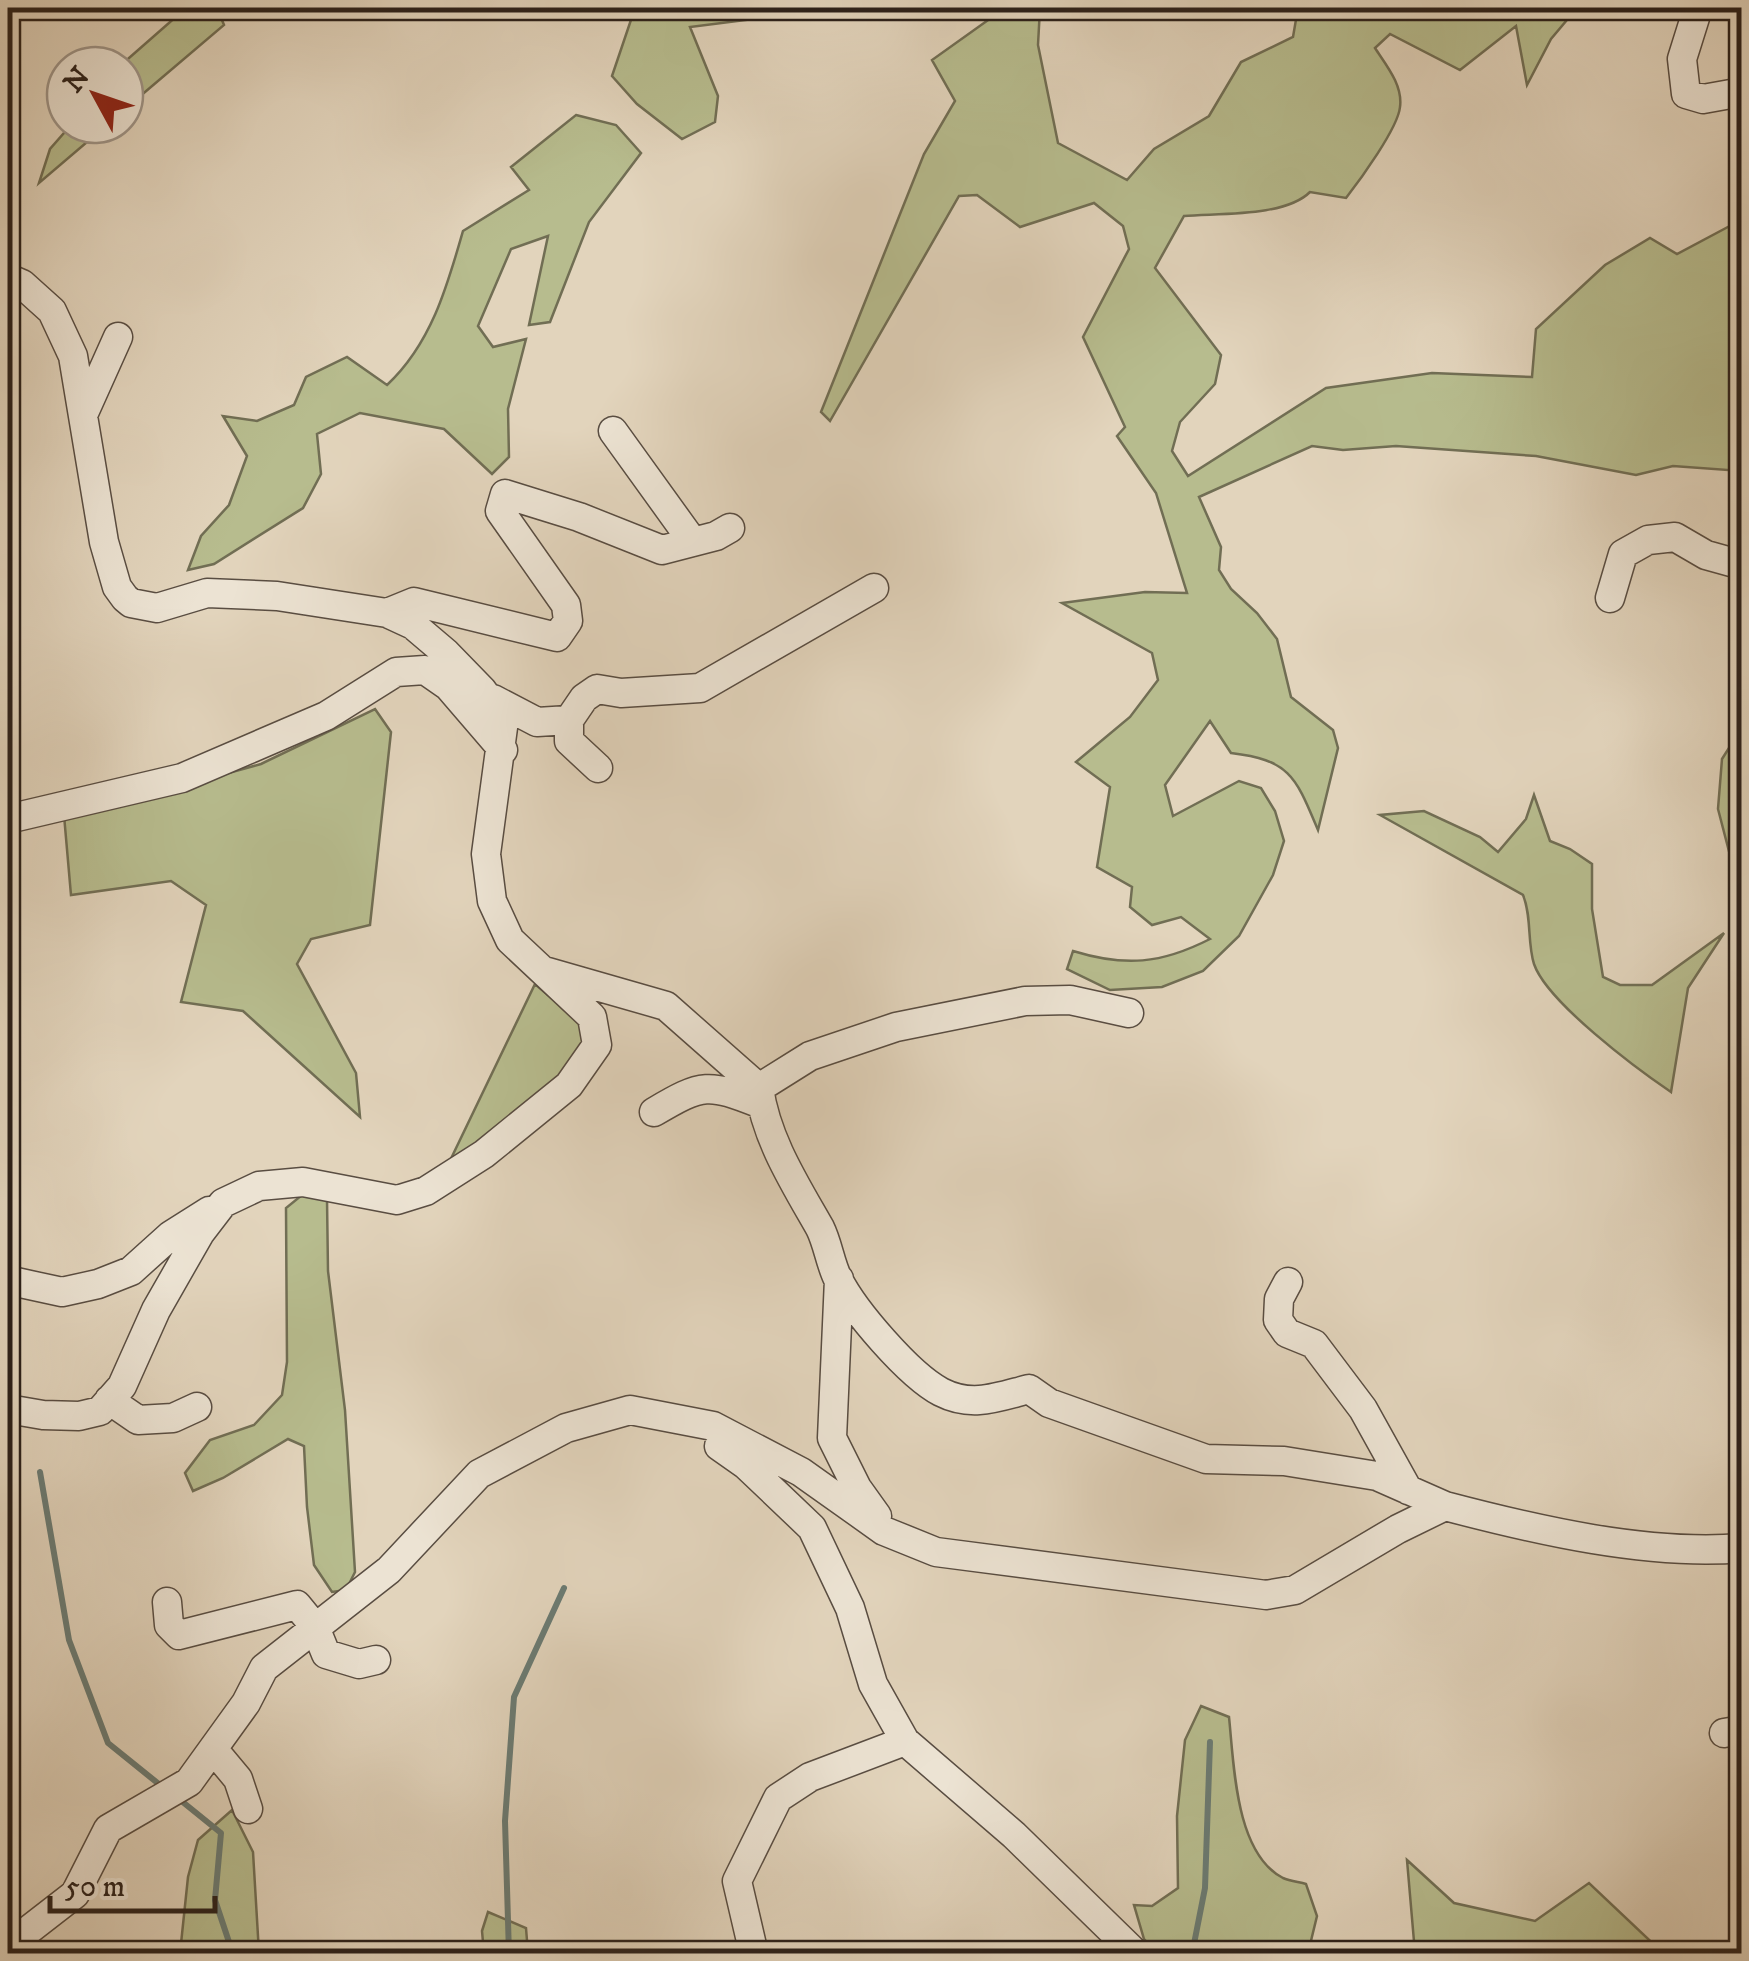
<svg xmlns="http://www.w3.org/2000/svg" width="1749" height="1961" font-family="'IM FELL DW Pica',serif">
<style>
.green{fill:#b7bc8e;stroke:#716e54;stroke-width:2.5}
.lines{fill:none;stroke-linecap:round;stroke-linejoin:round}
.stream{stroke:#6b7b73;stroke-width:6}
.minor-casing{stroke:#594d42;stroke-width:31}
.minor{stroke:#ece3d3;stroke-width:28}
</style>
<rect width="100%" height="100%" fill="#e2d4bc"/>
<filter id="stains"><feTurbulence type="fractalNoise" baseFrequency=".002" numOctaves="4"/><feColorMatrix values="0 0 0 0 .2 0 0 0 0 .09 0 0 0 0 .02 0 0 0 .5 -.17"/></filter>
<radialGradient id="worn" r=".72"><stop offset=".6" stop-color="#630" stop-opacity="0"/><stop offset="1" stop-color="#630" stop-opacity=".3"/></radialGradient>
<!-- green -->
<path class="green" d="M 186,8 L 217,8 L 224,25 L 125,109 L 125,65 L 121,65 Z
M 635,8 L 798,8 L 761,18 L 690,27 L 718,96 L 715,122 L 682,139 L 637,104 L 612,76 Z
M 1005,8 L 1040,8 L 1038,45 L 1058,143 L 1127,180 L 1154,149 L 1209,116 L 1241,62 L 1293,37 L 1298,8 L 1577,8 L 1551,39 L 1527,85 L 1516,26 L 1460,70 L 1390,34 L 1375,48 C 1386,65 1403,85 1400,107 C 1398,128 1360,180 1346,198 L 1310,192 C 1285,217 1219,213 1184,216 L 1155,268 L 1221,355 L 1215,384 L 1180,422 L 1172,451 L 1188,476 L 1326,388 L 1432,373 L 1532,377 L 1536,329 L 1605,265 L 1650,238 L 1677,254 L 1741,220 L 1741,471 L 1673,466 L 1636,475 L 1536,456 L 1396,446 L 1343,450 L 1312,446 L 1199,497 L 1221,547 L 1219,570 L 1231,589 L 1257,613 L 1277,639 L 1291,697 L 1333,730 L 1338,748 L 1318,830 C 1296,778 1291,760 1231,753 L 1210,721 L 1165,785 L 1173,816 L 1239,781 L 1261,788 L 1275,811 L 1284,841 L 1273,875 L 1239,936 L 1203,971 L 1162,987 L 1110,990 L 1067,969 L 1073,951 C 1125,967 1161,964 1210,939 L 1181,917 L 1152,925 L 1130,907 L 1132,887 L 1097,867 L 1110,787 L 1076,762 L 1130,717 L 1158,680 L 1152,653 L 1062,603 L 1145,592 L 1187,593 L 1156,493 L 1117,436 L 1125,427 L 1083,337 L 1129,249 L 1123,226 L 1094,203 L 1020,227 L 977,195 L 959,196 L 830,421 L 821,412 L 924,154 L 955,101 L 932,60 Z
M 576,115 L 616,125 L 641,153 L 589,222 L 550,322 L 529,325 L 548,236 L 511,249 L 478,326 L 493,347 L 526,339 L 508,409 L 509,457 L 492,474 L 444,429 L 360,413 L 317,434 L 321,474 L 303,508 L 214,564 L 188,570 L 201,536 L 229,505 L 247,456 L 223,416 L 257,421 L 294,405 L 306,377 L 347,357 L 387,385 C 431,344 447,287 463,231 L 529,190 L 511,167 Z
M 71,125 L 107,125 L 39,183 L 50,149 Z
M 375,709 L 391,732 L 370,925 L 311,939 L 297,964 L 356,1073 L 360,1117 L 243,1011 L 181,1002 L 206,905 L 171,881 L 71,895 L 64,815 L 98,809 L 261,764 Z
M 1741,729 L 1741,862 L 1731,859 L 1718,809 L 1722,759 Z
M 1534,795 L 1550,841 L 1570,849 L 1592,864 L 1592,909 L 1603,977 L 1620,985 L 1652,985 L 1724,933 L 1688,988 L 1671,1092 C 1637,1069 1547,1002 1534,964 C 1527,942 1532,917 1523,895 L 1380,815 L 1424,811 L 1480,837 L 1498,852 L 1526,819 Z
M 535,984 L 583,1025 L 585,1047 L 562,1076 L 446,1169 Z
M 302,1195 L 327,1199 L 328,1271 L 345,1410 L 355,1572 L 346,1590 L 332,1592 L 314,1565 L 307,1507 L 304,1446 L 288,1439 L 223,1478 L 193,1491 L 185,1473 L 210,1440 L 254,1425 L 282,1395 L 287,1362 L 286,1208 Z
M 1201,1706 L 1229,1717 C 1234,1764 1235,1853 1283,1878 C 1290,1881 1299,1882 1306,1884 L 1317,1916 L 1308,1953 L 1157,1953 L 1144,1939 L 1134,1905 L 1152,1906 L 1178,1888 L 1177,1816 L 1185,1740 Z
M 232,1810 L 253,1852 L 259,1953 L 180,1953 L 188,1877 L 198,1840 Z
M 1407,1860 L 1454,1903 L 1535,1921 L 1589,1883 L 1663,1953 L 1415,1953 Z
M 488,1912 L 526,1928 L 528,1953 L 484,1953 L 482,1931 Z"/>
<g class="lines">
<!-- stream -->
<path class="stream" d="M 40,1472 L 69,1640 L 108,1743 L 165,1789
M 179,1799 L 221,1833 L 215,1900 L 233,1954
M 509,1954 L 505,1821 L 514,1697 L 564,1588
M 1192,1954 L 1205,1888 L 1210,1742"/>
<!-- minor casing -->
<g class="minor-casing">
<path id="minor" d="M 1698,8 L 1682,59 L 1686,94 L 1703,99 L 1742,92
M 8,278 L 22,284 L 52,311 L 73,356 L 104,542 L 117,587 L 125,598 L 131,603 L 157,608 L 207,593 L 277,596 L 387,613 L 413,625 L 446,653 L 482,690 L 504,720 L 486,854 L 492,901 L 510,940 L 592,1017 L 597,1045 L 569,1085 L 484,1154 L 426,1191 L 397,1200 L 303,1182 L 259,1186 L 223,1203 L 200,1233 L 156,1310 L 122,1386 L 100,1411 L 79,1416 L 43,1415 L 8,1409
M 83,415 L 118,337
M 613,431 L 693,542
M 1610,598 L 1623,554 L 1648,540 L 1675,537 L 1706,555 L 1742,565
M 387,613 L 414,602 L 557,637 L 568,621 L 566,605 L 500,511 L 505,494 L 579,517 L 662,550 L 716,536 L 730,528
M 493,699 L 537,722 L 569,720 L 584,698 L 597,689 L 621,693 L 700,688 L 874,588
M 569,720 L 569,741 L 598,768
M 8,819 L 182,778 L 326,716 L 396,672 L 425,670 L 448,686 L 503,750
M 544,971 L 666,1006 L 759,1088
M 1129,1013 L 1070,1000 L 1025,1001 L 896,1027 L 810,1056 L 759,1088 C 766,1139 795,1184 820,1228 C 828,1244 830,1263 838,1279 C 854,1311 909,1375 941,1392 C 972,1408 998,1397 1029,1389 L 1049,1403 L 1206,1459 L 1284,1461 L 1377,1476 L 1445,1506
M 654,1112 C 703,1083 708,1083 761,1104
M 839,1279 L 832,1438 L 857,1488 L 877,1516
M 16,1282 L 62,1292 L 98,1284 L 131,1271 L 171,1235 L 209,1211
M 1288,1282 L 1279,1299 L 1278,1320 L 1287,1333 L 1314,1344 L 1363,1409 L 1408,1490
M 109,1400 L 138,1420 L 173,1418 L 197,1407
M 719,1446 L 746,1465 L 812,1528 L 850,1608 L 873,1684 L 905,1741 L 1014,1835 L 1136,1954
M 167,1602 L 169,1625 L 179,1635 L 297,1605 L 315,1627 L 326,1654 L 359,1664 L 376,1660
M 1724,1733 L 1742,1730
M 213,1749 L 238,1779 L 248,1809
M 8,1946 L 75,1894 L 108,1829 L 189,1782 L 246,1703 L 264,1668 L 389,1570 L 479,1474 L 566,1428 L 630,1410 L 713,1426 L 801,1472 L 884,1531 L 936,1552 L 1266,1595 L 1295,1590 L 1398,1529 L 1445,1506 C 1536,1530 1648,1556 1742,1548
M 754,1954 L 737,1881 L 778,1798 L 810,1777 L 905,1741"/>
</g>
<!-- minor -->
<use href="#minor" class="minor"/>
</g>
<!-- margin -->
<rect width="1749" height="1961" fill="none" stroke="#e2d4bc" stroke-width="40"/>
<rect x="10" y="10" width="1729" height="1941" fill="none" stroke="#2b201a" stroke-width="5"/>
<rect x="20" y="20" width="1709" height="1921" fill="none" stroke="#2b201a" stroke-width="2.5"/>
<!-- north arrow -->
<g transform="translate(95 95) rotate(310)"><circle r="48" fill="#ece3d3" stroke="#9f9589" stroke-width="2.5"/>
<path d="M0-8L18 38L0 25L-18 38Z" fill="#8f2418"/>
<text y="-15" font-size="28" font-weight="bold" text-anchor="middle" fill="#2b201a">N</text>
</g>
<!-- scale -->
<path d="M50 1896v15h165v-15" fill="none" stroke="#2b201a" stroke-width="5"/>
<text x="65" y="1896" font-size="30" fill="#2b201a" stroke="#ece3d3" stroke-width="8" paint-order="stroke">50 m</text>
<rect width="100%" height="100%" filter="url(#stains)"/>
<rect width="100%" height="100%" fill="url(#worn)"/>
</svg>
